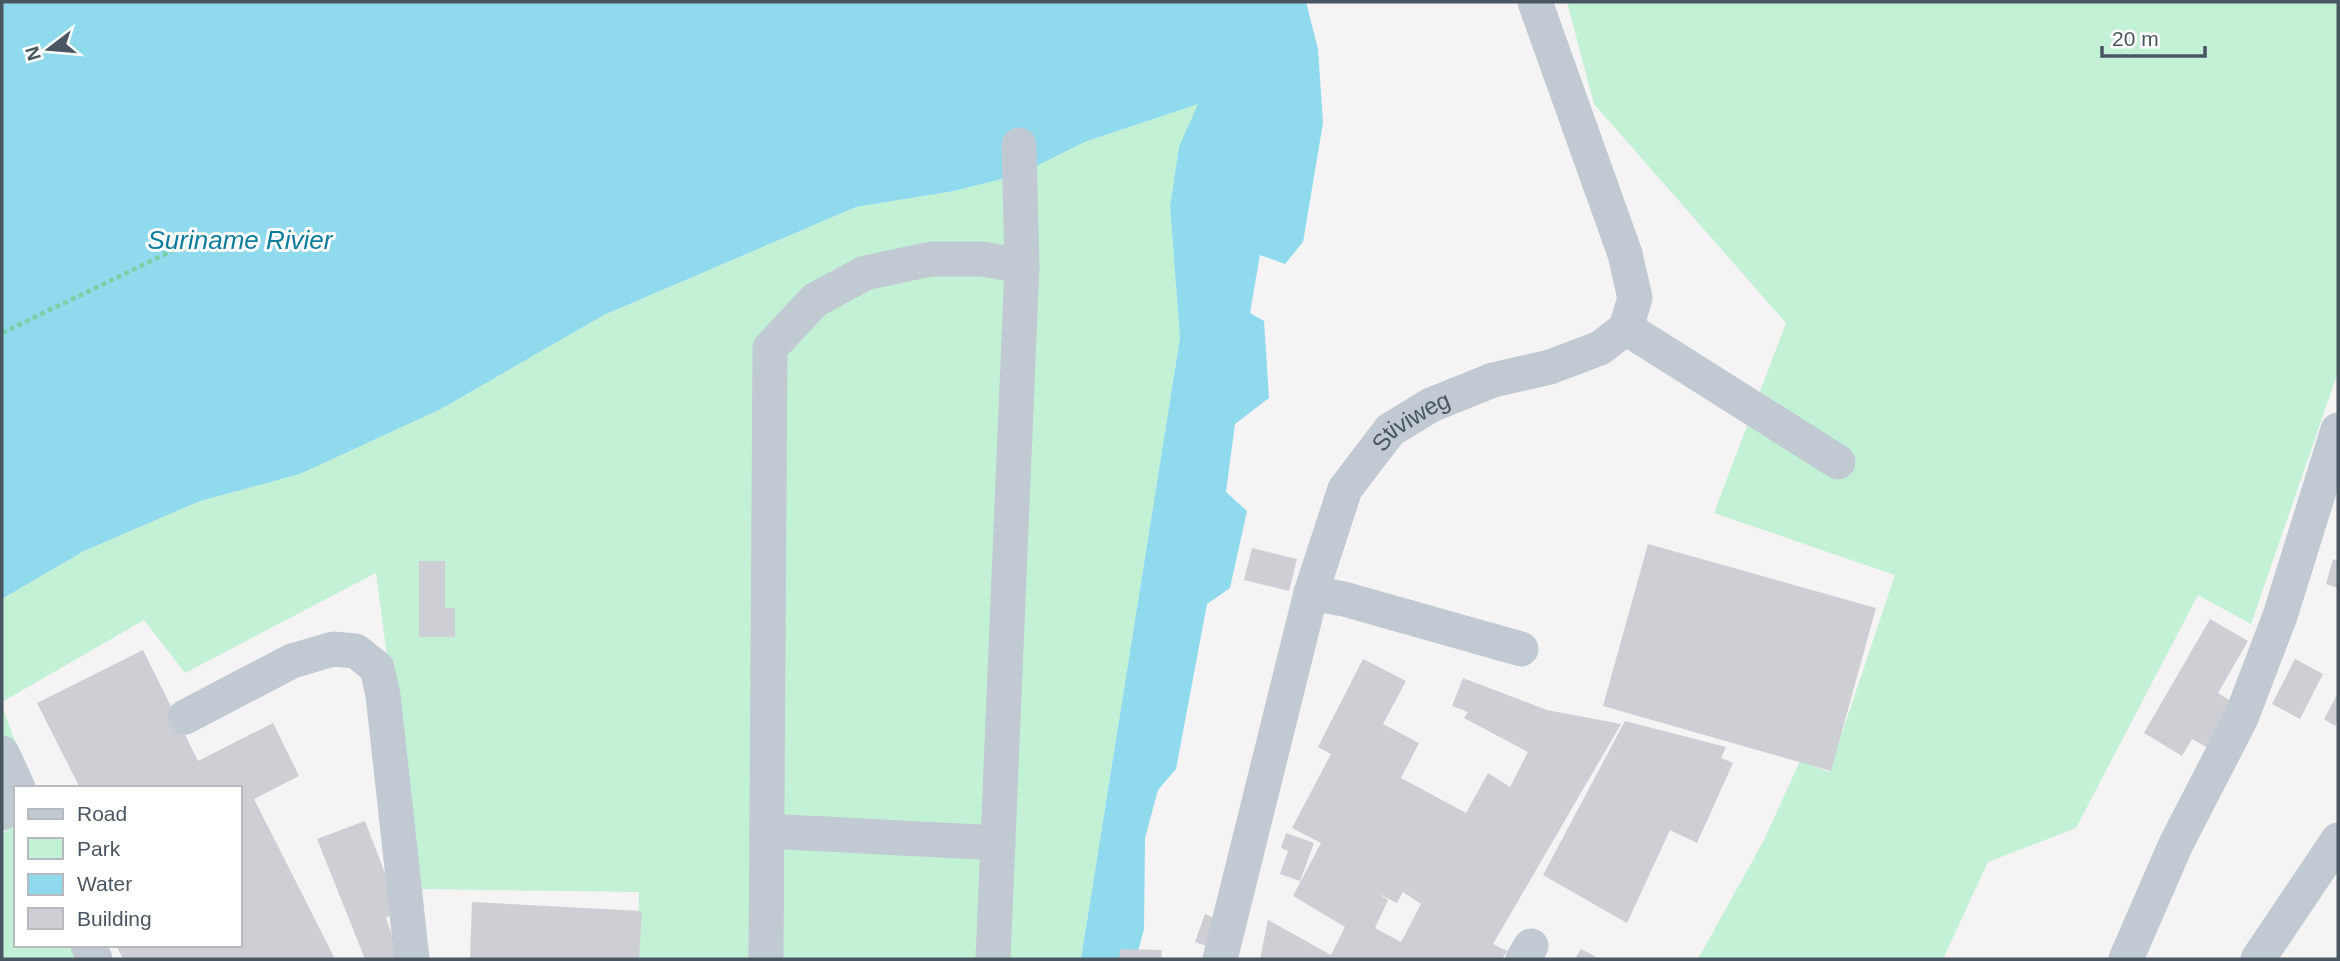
<svg xmlns="http://www.w3.org/2000/svg" width="2340" height="961" font-family="Arial,sans-serif">
<style>
.green{fill:#c3f1d5}
.water{fill:#90daee}
.building{fill:#cdcfd5;fill-rule:evenodd}
.lines{fill:none;stroke-linecap:round;stroke-linejoin:round}
.path{stroke:#7ad0a6;stroke-width:4.5;stroke-dasharray:5 3.5;stroke-linecap:butt}
.minor{stroke:#c1cad2;stroke-width:35}
.labels{text-anchor:middle;dominant-baseline:central;stroke-width:6;stroke-linejoin:round;paint-order:stroke}
.street-label{font-size:24px;fill:#4a5661;stroke:#fff}
.water-label{font-size:26px;font-style:italic;fill:#0c7c9b;stroke:#fff}
</style>
<rect width="100%" height="100%" fill="#f5f3f3"/>
<!-- green -->
<path class="green" d="M 1567,2 L 2338,2 L 2338,372 L 2251,624 L 2198,595 L 2076,828 L 1988,862 L 1943,959 L 1698,959 L 1764,840 L 1800,761 L 1829,772 L 1895,575 L 1714,513 L 1786,323 L 1594,104 Z
M 1199,103 L 1179,148 L 1170,205 L 1180,338 L 1081,959 L 638,959 L 639,892 L 418,889 L 376,573 L 185,673 L 144,620 L 2,702 L 2,599 L 84,551 L 200,501 L 300,474 L 441,409 L 604,315 L 856,207 L 954,191 L 1018,175 L 1087,141 Z
M 2,706 L 25,768 L 2,780 Z
M 16,826 L 16,945 L 82,945 L 89,959 L 2,959 L 2,833 Z"/>
<!-- water -->
<path class="water" d="M 2,2 L 1306,2 L 1318,49 L 1323,123 L 1303,242 L 1285,264 L 1260,255 L 1250,313 L 1264,321 L 1269,398 L 1235,424 L 1226,492 L 1247,511 L 1230,588 L 1207,604 L 1176,769 L 1158,790 L 1145,838 L 1144,929 L 1136,959 L 1081,959 L 1180,338 L 1170,206 L 1179,147 L 1198,104 L 1087,141 L 1018,175 L 954,191 L 856,207 L 604,315 L 441,409 L 300,474 L 200,501 L 84,551 L 2,599 Z"/>
<!-- building -->
<path class="building" d="M 1648,544 L 1876,608 L 1831,771 L 1603,706 Z
M 1252,548 L 1297,559 L 1289,591 L 1244,580 Z
M 2333,559 L 2338,561 L 2338,588 L 2326,584 Z
M 419,561 L 445,561 L 445,608 L 455,608 L 455,637 L 419,637 Z
M 2210,619 L 2248,641 L 2218,693 L 2234,703 L 2208,748 L 2192,739 L 2182,756 L 2144,733 Z
M 143,650 L 198,761 L 273,723 L 299,776 L 254,799 L 335,959 L 123,959 L 116,945 L 240,945 L 240,788 L 80,788 L 37,703 Z
M 1363,659 L 1406,681 L 1383,724 L 1419,743 L 1401,778 L 1466,813 L 1488,773 L 1510,787 L 1528,752 L 1464,718 L 1468,712 L 1452,706 L 1463,678 L 1547,710 L 1621,724 L 1493,944 L 1507,951 L 1502,959 L 1260,959 L 1268,920 L 1331,955 L 1345,927 L 1293,896 L 1321,843 L 1292,828 L 1331,754 L 1318,747 ZM 1403,892 L 1421,904 L 1401,942 L 1375,928 L 1388,900 L 1377,893 L 1397,903 Z
M 2295,659 L 2323,674 L 2300,719 L 2272,704 Z
M 2338,693 L 2338,719 L 2335,726 L 2324,719 Z
M 1625,721 L 1726,747 L 1721,758 L 1733,763 L 1697,843 L 1670,830 L 1627,923 L 1543,875 Z
M 365,821 L 399,910 L 386,918 L 400,959 L 365,959 L 317,839 Z
M 1286,833 L 1314,843 L 1300,881 L 1280,874 L 1288,851 L 1281,848 Z
M 472,902 L 642,911 L 639,959 L 470,959 Z
M 1205,914 L 1224,922 L 1215,949 L 1195,942 Z
M 1120,949 L 1162,950 L 1161,959 L 1119,959 Z
M 1581,949 L 1600,959 L 1575,959 Z"/>
<g class="lines">
<!-- path -->
<path class="path" d="M 2,333 L 207,234"/>
<!-- minor -->
<g class="minor">
<path d="M 1626,328 L 1838,462"/>
<path d="M 1311,593 L 1344,599 L 1521,649"/>
<path d="M 185,717 L 292,661 L 333,649 L 356,651 L 377,668 L 383,695 L 412,959"/>
<path d="M 2,753 L 18,788"/>
<path d="M 2,813 L 16,806"/>
<path d="M 767,831 L 998,843"/>
<path d="M 88,945 L 95,959"/>
<path d="M 766,959 L 770,348 L 815,300 L 865,273 L 931,259 L 982,259 L 1022,266"/>
<path d="M 993,959 L 1022,266 L 1019,145"/>
<path id="s1" d="M 1220,959 L 1311,593 L 1345,489 L 1390,430 L 1431,405 L 1493,380 L 1550,367 L 1600,348 L 1626,328 L 1635,298 L 1625,254 L 1535,2"/>
<path d="M 1523,959 L 1531,946"/>
<path d="M 2126,959 L 2176,844 L 2241,718 L 2280,616 L 2338,430"/>
<path d="M 2258,959 L 2338,840"/>
</g>
</g>
<g class="labels">
<!-- street labels -->
<g class="street-label">
<text stroke="none"><textPath href="#s1" startOffset="583">Stiviweg</textPath></text>
</g>
<!-- water labels -->
<g class="water-label">
<text x="240" y="240">Suriname Rivier</text>
</g>
</g>
<!-- border -->
<rect width="2340" height="961" fill="none" stroke="#4a5661" stroke-width="7"/>
<!-- legend -->
<rect x="14" y="786" width="228" height="161" fill="#ffffff" stroke="#b7bbc0" stroke-width="2"/>
<rect x="28" y="809" width="35" height="10" fill="#c1cad2" stroke="#b7bbc0" stroke-width="2"/>
<text x="77" y="821" font-size="21" fill="#4a5661">Road</text>
<rect x="28" y="838" width="35" height="21" fill="#c3f1d5" stroke="#b7bbc0" stroke-width="2"/>
<text x="77" y="856" font-size="21" fill="#4a5661">Park</text>
<rect x="28" y="874" width="35" height="21" fill="#90daee" stroke="#b7bbc0" stroke-width="2"/>
<text x="77" y="891" font-size="21" fill="#4a5661">Water</text>
<rect x="28" y="908" width="35" height="21" fill="#cdcfd5" stroke="#b7bbc0" stroke-width="2"/>
<text x="77" y="926" font-size="21" fill="#4a5661">Building</text>
<!-- north arrow -->
<g transform="translate(49 49) rotate(254)" stroke="#ffffff" stroke-width="5" paint-order="stroke">
<path d="M0-5L12 26L0 18L-12 26Z" fill="#4a5661"/>
<text y="-10" font-size="19" font-weight="bold" text-anchor="middle" fill="#4a5661">N</text>
</g>
<!-- scale -->
<path d="M2102 46v10h103v-10" fill="none" stroke="#4a5661" stroke-width="3.5"/>
<text x="2112" y="46" font-size="21" fill="#4a5661" stroke="#ffffff" stroke-width="5" paint-order="stroke">20 m</text>
</svg>
